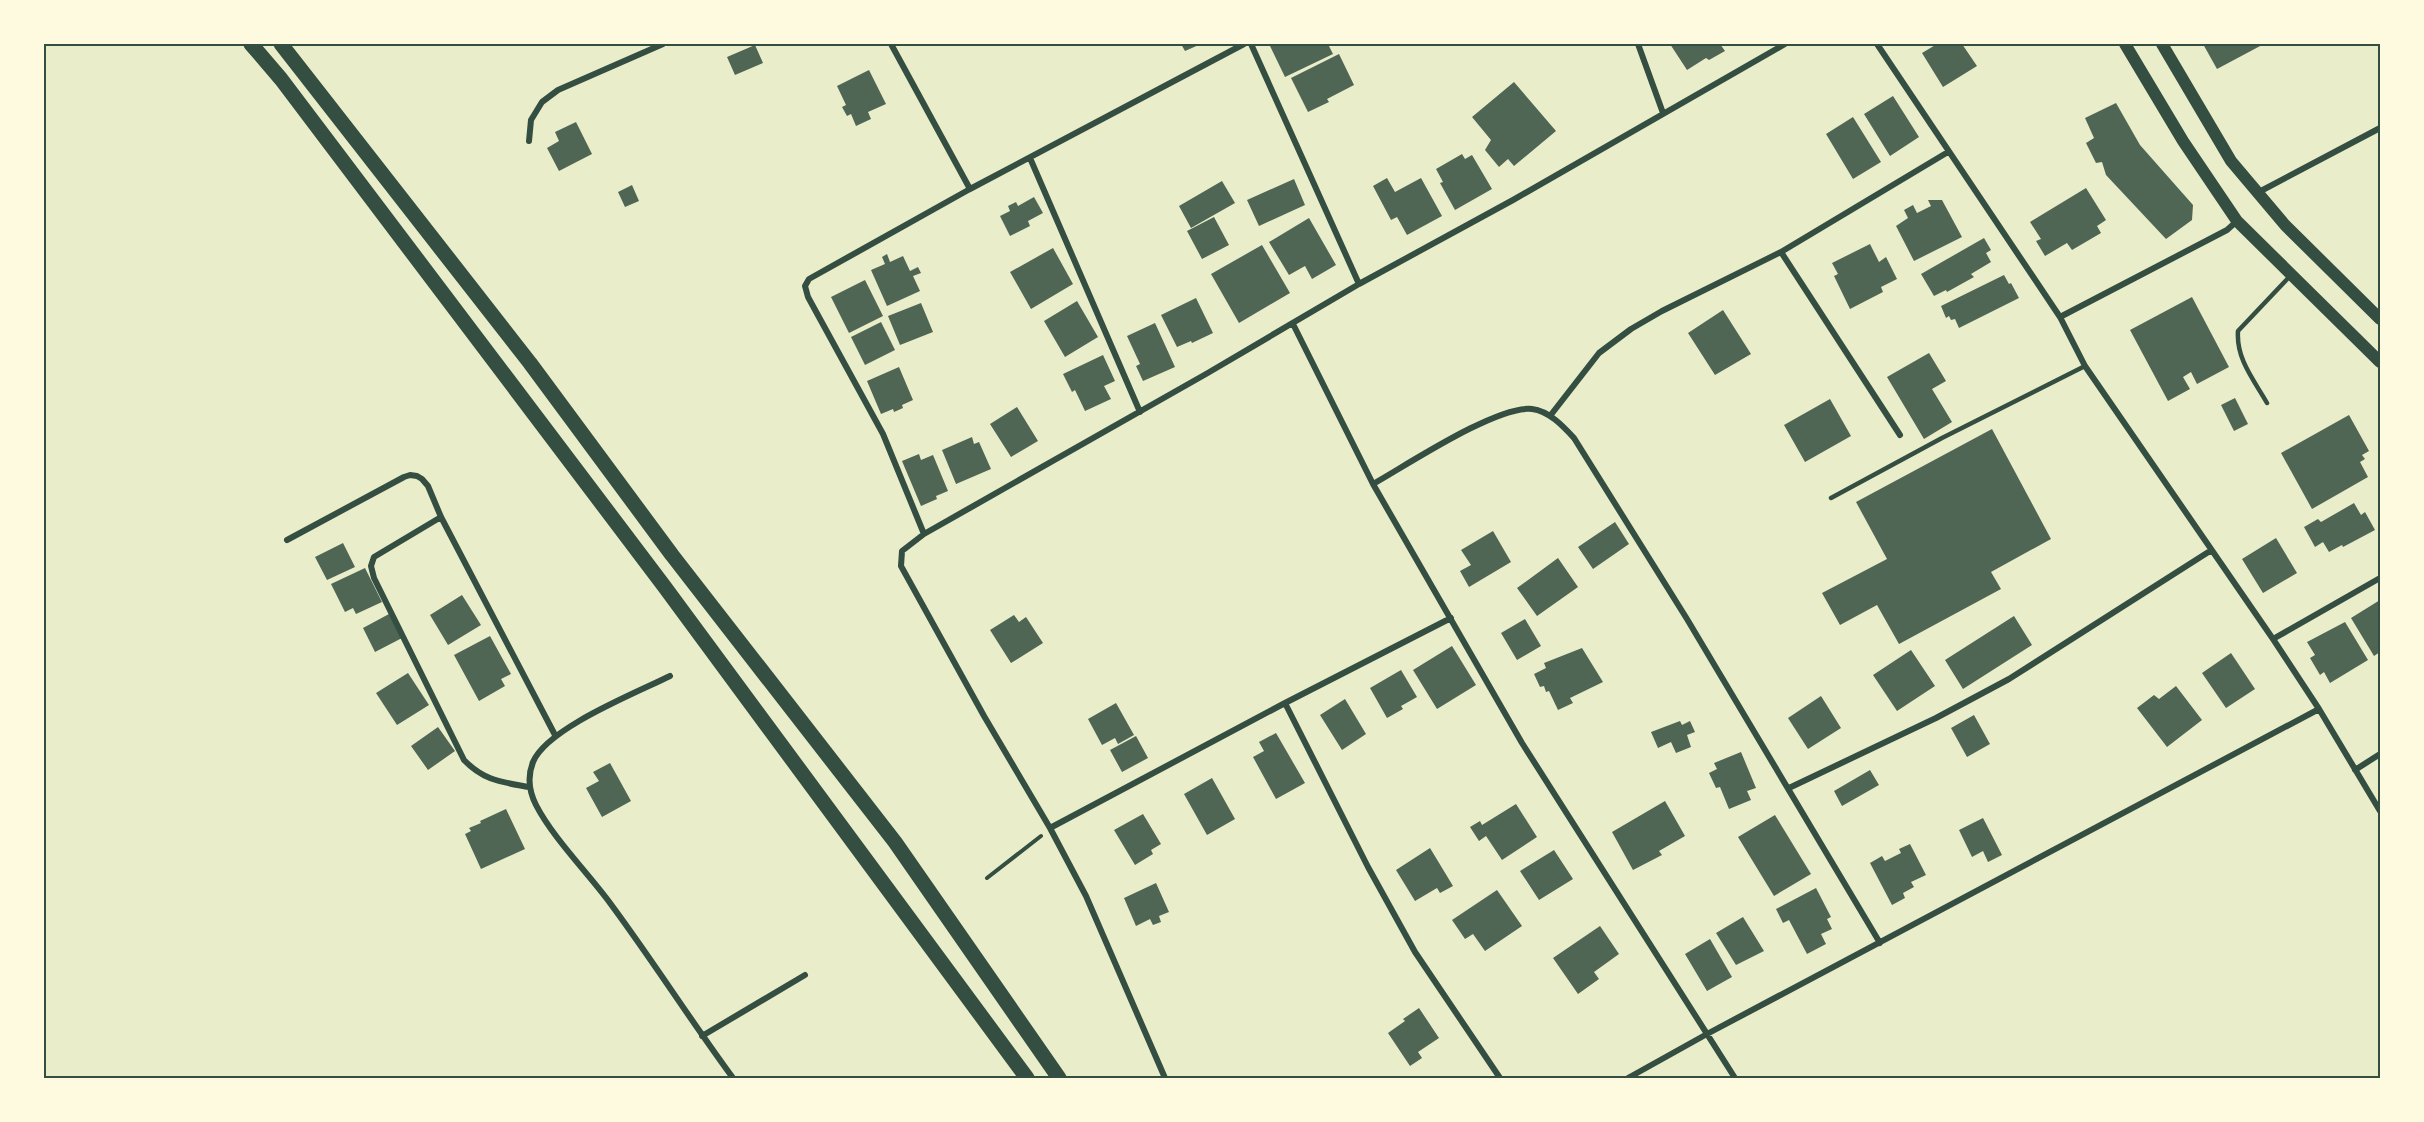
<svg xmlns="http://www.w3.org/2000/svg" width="2424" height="1122" font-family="Arial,sans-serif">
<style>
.building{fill:#4f6655}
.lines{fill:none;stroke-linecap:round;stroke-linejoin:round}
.path{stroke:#344e41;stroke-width:4}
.service{stroke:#344e41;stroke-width:4.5}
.minor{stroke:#344e41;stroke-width:6}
.secondary{stroke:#344e41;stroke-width:12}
.trunk{stroke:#344e41;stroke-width:15}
.neatline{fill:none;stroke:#344e41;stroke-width:2}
</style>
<rect width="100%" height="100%" fill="#e9edc9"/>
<!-- building -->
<path class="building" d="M 1181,44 L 1201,44 L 1185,51 Z
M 1275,44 L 1328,44 L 1333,54 L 1285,77 L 1270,46 Z
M 1670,44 L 1720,44 L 1725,51 L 1709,60 L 1706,58 L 1687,70 Z
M 1937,44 L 1962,44 L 1977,66 L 1943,87 L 1922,53 Z
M 2203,44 L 2261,44 L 2262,45 L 2217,69 Z
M 755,45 L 763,63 L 735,75 L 727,57 Z
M 1339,54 L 1354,85 L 1327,99 L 1329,102 L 1308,112 L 1291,78 Z
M 869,70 L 886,104 L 868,112 L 871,119 L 856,126 L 851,114 L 847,116 L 842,107 L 846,105 L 837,86 Z
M 1514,82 L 1556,131 L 1514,166 L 1508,159 L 1499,167 L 1485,150 L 1491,140 L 1472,117 Z
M 1893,96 L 1919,137 L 1890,156 L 1864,114 Z
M 2116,103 L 2140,145 L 2193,205 L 2192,220 L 2166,239 L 2106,175 L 2102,162 L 2096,163 L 2086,143 L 2094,138 L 2085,118 Z
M 1853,117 L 1881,162 L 1853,179 L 1826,134 Z
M 576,122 L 592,154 L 559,171 L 547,148 L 559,141 L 555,132 Z
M 1462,154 L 1465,159 L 1472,155 L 1492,189 L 1455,210 L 1440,183 L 1443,182 L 1436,169 Z
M 1387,178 L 1395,192 L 1421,178 L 1442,216 L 1407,235 L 1397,217 L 1391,220 L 1373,186 Z
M 1294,179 L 1305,205 L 1259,226 L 1247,200 Z
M 1222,181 L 1235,203 L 1191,228 L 1179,206 Z
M 632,185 L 639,201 L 625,207 L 618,192 Z
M 2086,188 L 2106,220 L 2097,226 L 2101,233 L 2072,250 L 2067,243 L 2045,256 L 2036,241 L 2041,239 L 2030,222 Z
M 1034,197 L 1043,213 L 1028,221 L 1030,226 L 1010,236 L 1000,216 L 1010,211 L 1008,206 L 1016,202 L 1018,206 Z
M 1928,200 L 1942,200 L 1962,237 L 1914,261 L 1896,226 L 1908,218 L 1904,210 L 1913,205 L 1917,213 L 1931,206 Z
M 1214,217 L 1229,245 L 1202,259 L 1187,231 Z
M 1309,218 L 1336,265 L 1312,279 L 1305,266 L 1289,275 L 1269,242 Z
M 1984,238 L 1991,250 L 1986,253 L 1991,262 L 1971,274 L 1974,277 L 1947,292 L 1946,290 L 1934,296 L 1921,274 Z
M 1870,244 L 1879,262 L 1886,257 L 1897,279 L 1881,287 L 1883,292 L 1850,309 L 1834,276 L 1838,274 L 1832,263 Z
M 1262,245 L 1290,293 L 1239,323 L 1211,274 Z
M 1053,248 L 1073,284 L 1031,309 L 1010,272 Z
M 887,254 L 890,262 L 903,256 L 910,271 L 918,267 L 921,273 L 913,276 L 920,291 L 887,306 L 871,270 L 885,264 L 882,257 Z
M 2004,275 L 2009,284 L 2011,283 L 2019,298 L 1959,328 L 1955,319 L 1951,320 L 1949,316 L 1946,318 L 1941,306 Z
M 865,280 L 883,316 L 849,333 L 831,297 Z
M 2192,297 L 2229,367 L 2197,384 L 2191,372 L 2183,377 L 2190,389 L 2168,401 L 2130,330 Z
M 1196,298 L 1213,333 L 1192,343 L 1191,341 L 1177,347 L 1161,315 Z
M 1077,301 L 1098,337 L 1065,357 L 1044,321 Z
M 921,303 L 933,332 L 900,345 L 888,316 Z
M 1723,310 L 1751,354 L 1715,375 L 1688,333 Z
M 881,322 L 895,350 L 865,365 L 851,337 Z
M 1155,323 L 1175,367 L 1143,381 L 1136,366 L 1140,364 L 1127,336 Z
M 1929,353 L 1946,381 L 1932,389 L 1952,422 L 1924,439 L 1887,377 Z
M 1103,355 L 1115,381 L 1104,386 L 1111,399 L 1085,411 L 1075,390 L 1072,392 L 1063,374 Z
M 899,367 L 913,400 L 902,405 L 903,408 L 894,412 L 893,409 L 881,414 L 867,381 Z
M 2235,398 L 2248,424 L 2234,431 L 2221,405 Z
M 1830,399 L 1851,436 L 1805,462 L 1784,425 Z
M 1017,407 L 1038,441 L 1011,457 L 990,424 Z
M 2349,415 L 2369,451 L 2362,455 L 2365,459 L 2360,462 L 2368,477 L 2312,509 L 2281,453 Z
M 1992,429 L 2051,539 L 1991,572 L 2001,589 L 1899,644 L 1877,605 L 1840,625 L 1822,593 L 1887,559 L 1856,502 Z
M 972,437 L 974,444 L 979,442 L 991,469 L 956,484 L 942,450 Z
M 919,454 L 921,460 L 933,455 L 948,491 L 936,496 L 937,499 L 921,506 L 902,461 Z
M 2354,503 L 2361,515 L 2365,512 L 2375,530 L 2343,547 L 2342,545 L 2329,552 L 2323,542 L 2315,547 L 2304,527 L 2318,519 L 2321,522 Z
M 1615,522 L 1629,544 L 1593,569 L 1578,547 Z
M 1493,531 L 1511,562 L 1469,587 L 1460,571 L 1471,565 L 1461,550 Z
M 2276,538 L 2297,573 L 2263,593 L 2242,559 Z
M 343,543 L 355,567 L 327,580 L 315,557 Z
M 1558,558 L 1578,587 L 1537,616 L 1517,588 Z
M 365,568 L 382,602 L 356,614 L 353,608 L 345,612 L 331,584 Z
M 462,595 L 481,625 L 448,645 L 430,615 Z
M 2380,600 L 2380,652 L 2374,656 L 2351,618 Z
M 389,614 L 402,638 L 375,652 L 363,628 Z
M 1014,615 L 1019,622 L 1026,617 L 1043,643 L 1011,663 L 990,630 Z
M 2014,616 L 2032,645 L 1963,689 L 1945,660 Z
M 1525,619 L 1541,646 L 1517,660 L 1501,633 Z
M 2345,622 L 2368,660 L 2330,683 L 2324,672 L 2320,675 L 2310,658 L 2315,655 L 2307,642 Z
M 490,636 L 511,674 L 501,679 L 505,686 L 479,701 L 454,655 Z
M 1452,646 L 1476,685 L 1437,709 L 1413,670 Z
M 1582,648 L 1603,682 L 1570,698 L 1573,703 L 1558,710 L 1549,691 L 1546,692 L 1544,686 L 1540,687 L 1534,674 L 1546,668 L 1544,663 Z
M 1911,650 L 1935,686 L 1897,711 L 1873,675 Z
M 2231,653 L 2255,689 L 2226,708 L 2202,673 Z
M 1401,670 L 1417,697 L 1401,706 L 1403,709 L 1387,718 L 1370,688 Z
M 408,673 L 429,705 L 397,725 L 376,693 Z
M 2176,686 L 2202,720 L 2167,747 L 2137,708 L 2154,695 L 2159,699 Z
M 1821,696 L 1841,728 L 1808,749 L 1788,718 Z
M 1345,699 L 1366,734 L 1342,750 L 1320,715 Z
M 1116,703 L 1134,735 L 1118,744 L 1115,738 L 1102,745 L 1088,719 Z
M 1974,715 L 1990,744 L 1967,757 L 1951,728 Z
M 1680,721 L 1682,725 L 1690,721 L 1695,732 L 1687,735 L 1691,747 L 1676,753 L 1671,742 L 1658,748 L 1651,732 Z
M 438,727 L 455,751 L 428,770 L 411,746 Z
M 1276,733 L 1305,783 L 1276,799 L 1253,757 L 1264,751 L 1259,742 Z
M 1136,736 L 1148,758 L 1122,772 L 1110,750 Z
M 1741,752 L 1756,788 L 1747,791 L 1751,800 L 1729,809 L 1720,787 L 1716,788 L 1709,773 L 1717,769 L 1714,763 Z
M 610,763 L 631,801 L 602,817 L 586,788 L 599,781 L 593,772 Z
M 1870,770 L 1879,785 L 1842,806 L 1834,791 Z
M 1212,778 L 1235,819 L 1207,835 L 1184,794 Z
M 1665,801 L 1685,836 L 1659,851 L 1662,855 L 1633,870 L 1612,832 Z
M 1516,804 L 1537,837 L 1502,860 L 1486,836 L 1479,841 L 1470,827 L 1480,821 L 1482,825 Z
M 506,809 L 525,849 L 481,869 L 465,834 L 471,831 L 469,828 L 481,823 L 480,821 Z
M 1143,814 L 1161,844 L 1151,850 L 1153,854 L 1135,865 L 1114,830 Z
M 1775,815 L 1811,874 L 1774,896 L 1738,837 Z
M 1983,818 L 2002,855 L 1988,862 L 1983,851 L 1972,857 L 1959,830 Z
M 1910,844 L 1926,875 L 1911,882 L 1914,887 L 1903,893 L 1905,898 L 1892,905 L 1870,863 L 1882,856 L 1885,861 L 1901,853 L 1899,849 Z
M 1430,848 L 1453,886 L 1440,893 L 1437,888 L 1415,901 L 1396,870 Z
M 1554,850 L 1573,879 L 1539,900 L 1520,871 Z
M 1156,883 L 1169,912 L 1159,916 L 1161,922 L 1153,925 L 1150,919 L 1136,926 L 1124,898 Z
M 1816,888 L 1831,917 L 1827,919 L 1832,929 L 1821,934 L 1826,944 L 1807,954 L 1789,920 L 1783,923 L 1776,909 Z
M 1497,890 L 1522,926 L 1485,951 L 1473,934 L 1465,939 L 1452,920 Z
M 1743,917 L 1764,951 L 1736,965 L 1716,933 Z
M 1600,926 L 1619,954 L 1594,972 L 1599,979 L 1578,994 L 1553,958 Z
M 1710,939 L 1732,977 L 1707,991 L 1685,954 Z
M 1419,1008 L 1439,1038 L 1418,1052 L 1422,1058 L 1410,1066 L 1388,1033 L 1405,1021 L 1403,1019 Z"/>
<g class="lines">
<!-- path -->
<path class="path" d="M 987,878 L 1041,836"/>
<!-- service -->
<path class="service" d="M 2267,403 C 2254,380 2236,359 2238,331 L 2291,275
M 1831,498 L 1942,438 L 2085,366"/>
<!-- minor -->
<path class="minor" d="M 891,44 L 970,189
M 1251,44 L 1359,284
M 1638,44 L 1663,113
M 1877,44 L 2060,317 L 2085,366 L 2273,639 L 2319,709 L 2380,811
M 529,141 L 531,120 L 542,102 L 558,90 L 663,44
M 1030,158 L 1140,412
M 2257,193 L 2380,128
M 1781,252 L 1900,435
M 2060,317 L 2227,230 L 2237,221
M 1293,324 L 1373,484 L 1522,743 L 1735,1078
M 1550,416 L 1599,353 L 1631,329 L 1662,311 L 1781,252 L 1948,152
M 1373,484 C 1407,465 1497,405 1532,409 C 1549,411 1563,426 1574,438 L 1687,619 L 1880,943
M 441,517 L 374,557 L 371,566 L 374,578 L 464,760 C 484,781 502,782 529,787
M 924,534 L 883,434 L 808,297 L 805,286 L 809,279 L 970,189 L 1244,44
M 287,540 L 404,477 L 410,475 L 417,476 L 422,479 L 428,486 L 441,517 L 555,735
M 2273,639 L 2380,578
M 670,676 C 636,693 547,728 533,762 C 527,777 529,791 536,805 C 553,838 588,873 610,903 C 653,961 691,1021 733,1078
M 1285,703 L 1368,867 L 1415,952 L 1500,1078
M 2355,770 L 2380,754
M 1789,788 L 1936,718 L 2009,679 L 2210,551
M 1050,828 L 1285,703 L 1451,618
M 702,1036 L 805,975
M 1165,1078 L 1086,896 L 1050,828 L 984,716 L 901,566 L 902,551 L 924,534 L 1206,374 L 1359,284 L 1513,200 L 1785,44
M 1628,1078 L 1707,1034 L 2319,709"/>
<!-- secondary -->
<path class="secondary" d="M 2125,44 L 2183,141 L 2237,221 L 2380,362
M 2162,44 L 2231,161 L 2285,225 L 2380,319"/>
<!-- trunk -->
<path class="trunk" d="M 251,44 L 281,79 L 664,586 L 1027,1078
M 281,44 L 530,363 L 672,555 L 895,842 L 1059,1078"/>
</g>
<!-- border -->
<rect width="2424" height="1122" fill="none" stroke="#fefae0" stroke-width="90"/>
<rect x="45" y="45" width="2334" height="1032" class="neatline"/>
</svg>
